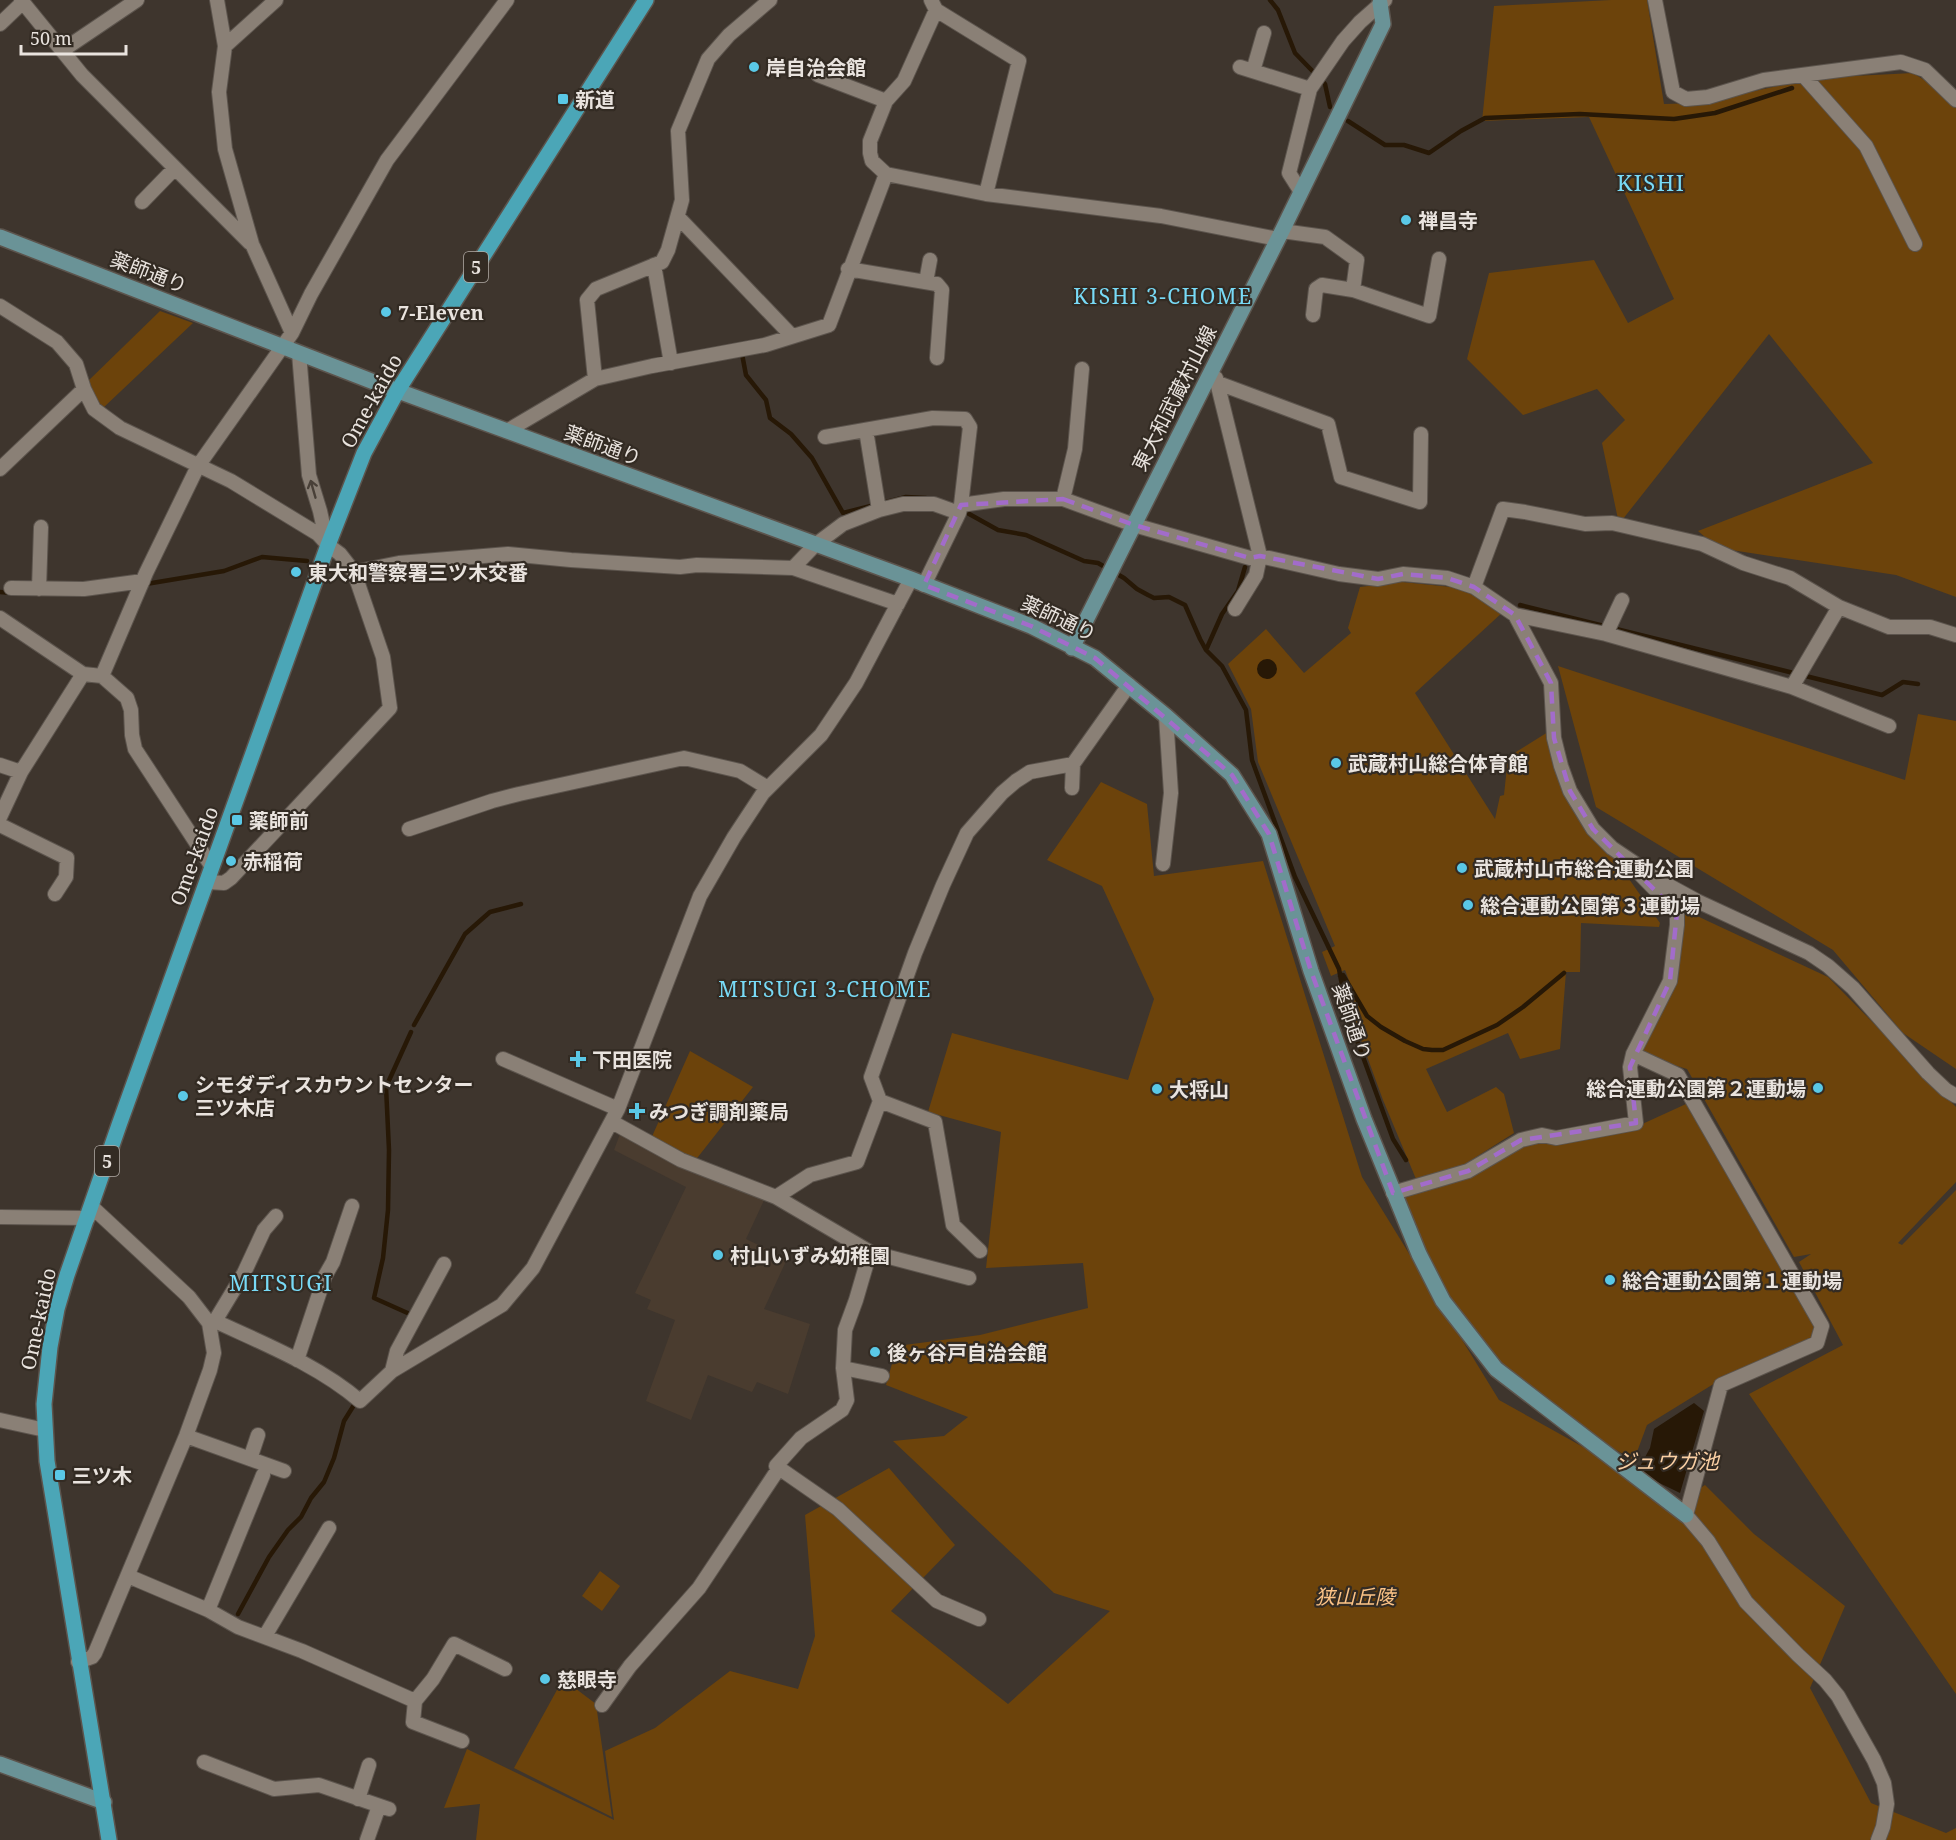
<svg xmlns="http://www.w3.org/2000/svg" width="1956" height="1840" font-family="'Noto Serif','Noto Sans JP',serif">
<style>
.built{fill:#4a3c2f}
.green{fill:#6c430b}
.water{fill:#271806}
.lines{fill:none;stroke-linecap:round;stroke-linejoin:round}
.stream{stroke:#271806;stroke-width:4.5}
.street-casing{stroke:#5c544d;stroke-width:16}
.secondary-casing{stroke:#5c544d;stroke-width:18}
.primary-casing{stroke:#5c544d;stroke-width:18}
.street{stroke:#8a8076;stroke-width:14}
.secondary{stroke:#6a9397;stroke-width:15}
.primary{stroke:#4ba6b7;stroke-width:15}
.oneway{stroke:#494038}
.marked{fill:none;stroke:#a26cca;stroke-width:4.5;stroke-dasharray:12 8;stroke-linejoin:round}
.poi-dot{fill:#5ac8e6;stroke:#332b23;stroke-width:2}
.labels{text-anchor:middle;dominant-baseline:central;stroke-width:4.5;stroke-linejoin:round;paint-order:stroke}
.shield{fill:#332b23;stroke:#b2aca6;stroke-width:1.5}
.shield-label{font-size:18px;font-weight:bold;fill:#e9e3de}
.poi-label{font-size:20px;font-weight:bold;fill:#e9e3de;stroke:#332b23;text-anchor:start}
.street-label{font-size:20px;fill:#e9e3de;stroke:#332b23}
.park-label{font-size:20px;font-style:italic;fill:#fcc386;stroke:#332b23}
.neighbourhood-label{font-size:21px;letter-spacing:1.5px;fill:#78daf6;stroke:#332b23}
.water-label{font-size:21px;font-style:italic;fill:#facfa3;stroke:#332b23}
.quarter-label{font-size:22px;letter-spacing:1.5px;fill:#78daf6;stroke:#332b23}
</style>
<rect width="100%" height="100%" fill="#3e352d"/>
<!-- built -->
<path class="built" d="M 620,1134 L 766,1196 L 746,1239 L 787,1259 L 764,1309 L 810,1324 L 788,1394 L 757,1382 L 752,1392 L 708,1375 L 691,1420 L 646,1401 L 675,1320 L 647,1309 L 651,1300 L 635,1293 L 686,1187 L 614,1150 Z"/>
<!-- green -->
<path class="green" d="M 1611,0 L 1647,0 L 1664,104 L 1699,103 L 1815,78 L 1913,73 L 1956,100 L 1956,597 L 1896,575 L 1718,548 L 1698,531 L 1873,463 L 1769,334 L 1619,524 L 1602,443 L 1625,420 L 1597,389 L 1523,415 L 1467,359 L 1489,273 L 1594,260 L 1628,323 L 1674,299 L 1589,117 L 1482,121 L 1494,6 Z
M 160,311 L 193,323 L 103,408 L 89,389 L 86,383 Z
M 1402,582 L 1451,587 L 1474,593 L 1504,611 L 1415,693 L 1495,819 L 1500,796 L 1504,795 L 1508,757 L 1548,732 L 1564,795 L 1590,833 L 1610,852 L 1660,923 L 1659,927 L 1581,923 L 1580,972 L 1566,972 L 1560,1049 L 1520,1059 L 1508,1033 L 1426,1069 L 1447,1112 L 1496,1087 L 1504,1094 L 1514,1133 L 1465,1164 L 1416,1179 L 1383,1100 L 1353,1018 L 1351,986 L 1345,970 L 1331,976 L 1322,952 L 1335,946 L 1258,762 L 1251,709 L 1228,664 L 1266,629 L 1304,673 L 1351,633 L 1348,628 L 1360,587 Z
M 1558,666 L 1905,780 L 1918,714 L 1956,721 L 1956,1069 L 1903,1033 L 1833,950 L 1596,807 Z
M 1101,782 L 1147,804 L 1154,876 L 1263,861 L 1362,1177 L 1499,1400 L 1680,1501 L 1705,1485 L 1754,1534 L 1845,1606 L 1810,1688 L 1871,1803 L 1946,1833 L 1956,1828 L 1956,1840 L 476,1840 L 480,1804 L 444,1808 L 467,1749 L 614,1820 L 605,1751 L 655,1728 L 730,1671 L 798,1689 L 815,1636 L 805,1515 L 889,1468 L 955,1545 L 891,1611 L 1008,1704 L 1110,1611 L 1054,1593 L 893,1441 L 944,1436 L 968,1417 L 886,1385 L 897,1346 L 980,1335 L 1088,1308 L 1083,1263 L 986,1268 L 1001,1132 L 928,1112 L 952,1033 L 1128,1080 L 1154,999 L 1102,886 L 1047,860 Z
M 1682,909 L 1828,977 L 1956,1107 L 1956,1182 L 1898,1243 L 1902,1245 L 1956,1190 L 1956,1694 L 1749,1394 L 1843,1345 L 1799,1262 L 1811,1254 L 1794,1257 L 1687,1069 L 1640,1055 L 1675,982 Z
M 690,1051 L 753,1087 L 694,1162 L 650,1141 Z
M 1686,1104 L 1817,1327 L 1813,1340 L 1720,1380 L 1647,1425 L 1634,1460 L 1567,1423 L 1504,1367 L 1448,1307 L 1388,1197 L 1522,1144 L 1627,1131 Z
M 600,1571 L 620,1586 L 602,1611 L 582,1596 Z
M 563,1679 L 596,1704 L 612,1817 L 514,1768 Z"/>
<!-- water -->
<path class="water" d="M1257 669a10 10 0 1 1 20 0a10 10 0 1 1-20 0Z
M 1694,1403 L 1704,1411 L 1680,1493 L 1637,1472 L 1650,1448 L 1654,1429 Z"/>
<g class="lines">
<!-- stream -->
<path class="stream" d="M 1270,0 L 1278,10 L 1295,53 L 1325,84 L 1330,107
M 1348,121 L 1385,145 L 1404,145 L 1429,153 L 1461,131 L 1485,118 L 1580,114 L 1674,119 L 1715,113 L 1792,88
M 742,354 L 746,375 L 766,400 L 770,418 L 791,434 L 812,458 L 843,513 L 906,497 L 926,498
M 962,510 L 998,530 L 1026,535 L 1084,561 L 1098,563 L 1124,578 L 1137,589 L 1148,595 L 1154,598 L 1169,597 L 1185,605 L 1200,639 L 1206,650 L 1222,666 L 1246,710 L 1252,760 L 1256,771 L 1295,877 L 1339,969 L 1347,1013 L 1393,1139 L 1406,1160
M 146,584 L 224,571 L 262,557 L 307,561
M 0,592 L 12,593
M 1520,605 L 1882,695 L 1903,682 L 1918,684
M 1206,650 L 1222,614 L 1238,591 L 1245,567
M 1340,976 L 1343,975 L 1367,1016 L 1381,1027 L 1405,1041 L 1423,1049 L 1432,1050 L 1443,1050 L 1497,1025 L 1523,1007 L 1564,973
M 414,1025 L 465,934 L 490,912 L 521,904
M 411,1032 L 386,1087 L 389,1150 L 388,1210 L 383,1258 L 374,1298 L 412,1315
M 238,1614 L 269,1557 L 288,1530 L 301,1517 L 311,1498 L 324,1482 L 334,1458 L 344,1421 L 354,1405"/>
<!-- street casing -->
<g class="street-casing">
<path id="street" d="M 21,0 L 82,75 L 250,243
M 217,0 L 225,46 L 219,92 L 225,149 L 252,244 L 292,333
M 931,0 L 936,10 L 1019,61 L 986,194
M 1655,0 L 1673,92 L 1686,99 L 1708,97 L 1764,80 L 1901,62 L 1925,70 L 1956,100
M 936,10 L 904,81 L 886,101 L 870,141 L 870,153 L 872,161 L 886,174 L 986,194 L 1161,216 L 1278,239
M 0,24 L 22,3
M 225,46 L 276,0
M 63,50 L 137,0
M 1240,67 L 1310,89
M 1253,71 L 1264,33
M 818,75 L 886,101
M 1803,75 L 1866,146 L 1915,244
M 1301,192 L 1289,173 L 1310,89 L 1343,41 L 1360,22 L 1385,0
M 142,202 L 175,168
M 678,217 L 792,336
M 1282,231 L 1325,237 L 1357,260 L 1353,290 L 1429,316 L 1439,259
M 654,265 L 671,363
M 848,269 L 937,284 L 942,290 L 937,358
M 926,282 L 930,260
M 0,306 L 57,342 L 76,364 L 84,389 L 94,409 L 120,428 L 231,481 L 318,534 L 328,545 L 340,554 L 354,572 L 383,657 L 390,708 L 231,878 L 224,883 L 208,882
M 1313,315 L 1316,289 L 1322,285 L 1353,290
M 299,353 L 309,475 L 320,511 L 327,543
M 1216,378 L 1260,556 L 1256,575 L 1235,609
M 595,379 L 587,300 L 596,289 L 662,262 L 668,250 L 682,200 L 678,131 L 708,59 L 729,35 L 770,0
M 1218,383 L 1328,424 L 1341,477 L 1420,502 L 1421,434
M 866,430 L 879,510
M 507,431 L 595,379 L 652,366 L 765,345 L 829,325 L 886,174
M 825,437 L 933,418 L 965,419 L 970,427 L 961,505 L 959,513 L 924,585
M 0,469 L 84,389
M 1063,499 L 1075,449 L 1082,369
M 961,505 L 1004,499 L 1063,499 L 1134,525 L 1250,558 L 1260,556 L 1339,574 L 1378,579 L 1403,574 L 1447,578 L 1474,587 L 1515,615 L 1606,634 L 1792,687 L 1889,726
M 793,568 L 815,545 L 843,524 L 879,510 L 903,504 L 934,504 L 959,513
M 354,572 L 399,563 L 508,554 L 571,560 L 680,567 L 697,565 L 793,568 L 898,604
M 1474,587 L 1503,509 L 1525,512 L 1585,524 L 1612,523 L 1702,544 L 1743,563 L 1790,578 L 1839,607 L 1889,627 L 1930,627 L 1956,635
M 11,588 L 84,589 L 143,581
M 39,589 L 41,527
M 1515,615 L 1551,683 L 1554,738 L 1561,766 L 1570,791 L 1593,829 L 1612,848 L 1664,883 L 1697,901 L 1809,953 L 1828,966 L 1853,988 L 1928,1073 L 1946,1090 L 1956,1096
M 0,618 L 83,674 L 102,676 L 127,698 L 131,710 L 132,735 L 135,749 L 212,867
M 1606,634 L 1622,600
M 102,676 L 146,573 L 198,466 L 292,333 L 311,294 L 387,160 L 507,0
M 1792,687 L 1839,607
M 0,765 L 21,772
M 1072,788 L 1073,764
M 0,817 L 21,772 L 83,674
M 0,825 L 67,858 L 66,877 L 55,894
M 409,829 L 492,801 L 519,794 L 684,758 L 740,771 L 768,788
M 1163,864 L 1171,793 L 1166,716
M 1633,1054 L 1678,1075 L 1822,1326 L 1817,1343 L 1721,1385 L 1686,1515 L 1708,1541 L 1746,1602 L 1798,1655 L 1825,1680 L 1838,1696 L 1874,1760 L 1884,1783 L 1887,1804 L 1883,1827 L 1878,1840
M 503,1059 L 618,1109
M 880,1101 L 935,1122 L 953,1225 L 980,1251
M 612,1122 L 681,1160 L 776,1197 L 870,1252 L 969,1278
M 1393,1193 L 1468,1171 L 1521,1140 L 1542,1135 L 1556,1138 L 1636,1123 L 1630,1067 L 1633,1054 L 1670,981 L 1677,925 L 1677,912 L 1639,873
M 776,1197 L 810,1175 L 857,1162 L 880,1101 L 871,1077 L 915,953 L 943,885 L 967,833 L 1002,793 L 1016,781 L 1030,772 L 1073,764 L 1129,685
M 0,1217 L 88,1218
M 870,1252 L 856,1300 L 845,1330 L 843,1368 L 847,1400 L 842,1410 L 801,1438 L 776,1466 L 838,1509 L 937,1601 L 979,1619
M 215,1321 L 244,1273 L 264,1230 L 276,1216
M 209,1323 L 215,1321 C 264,1344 318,1365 360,1401 L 392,1371 L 502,1305 L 533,1268 L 618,1109 L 700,896 L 734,837 L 763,793 L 821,735 L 856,683 L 911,579
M 297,1360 L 325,1276 L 333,1262 L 352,1206
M 843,1368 L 882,1376
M 392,1371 L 397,1351 L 444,1264
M 0,1420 L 45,1430
M 186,1436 L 284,1471
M 250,1459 L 258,1435
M 128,1576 L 208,1610 L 238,1627 L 302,1651 L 415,1701
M 208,1610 L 263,1475
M 265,1636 L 329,1528
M 78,1662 L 92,1657 L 95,1653 L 186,1436 L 210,1370 L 214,1353 L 209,1323 L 189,1297 L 91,1206
M 602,1705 L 630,1666 L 699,1588 L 779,1468
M 462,1741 L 413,1722 L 415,1701 L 433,1679 L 454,1644 L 505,1669
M 204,1762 L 274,1789 L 319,1785 L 389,1809
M 358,1799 L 369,1765
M 367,1840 L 379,1806"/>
</g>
<!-- secondary casing -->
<g class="secondary-casing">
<path id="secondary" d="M 0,237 L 379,384 L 911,579 L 1031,626 L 1095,658 L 1166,716 L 1232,775 L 1269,834 L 1311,971 L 1364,1119 L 1419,1254 L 1443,1301 L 1496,1369 L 1686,1515
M 1072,648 L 1282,231 L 1383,24 L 1380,3
M 0,1764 L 104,1802"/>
</g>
<!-- primary casing -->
<g class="primary-casing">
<path id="primary" d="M 109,1840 L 47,1461 L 44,1404 L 50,1347 L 57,1309 L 67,1275 L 119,1125 L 328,545 L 364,453 L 398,390 L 646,0"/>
</g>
<!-- street -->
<use href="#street" class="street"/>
<!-- secondary -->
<use href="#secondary" class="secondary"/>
<!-- primary -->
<use href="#primary" class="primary"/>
</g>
<!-- one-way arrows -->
<defs><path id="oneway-shaft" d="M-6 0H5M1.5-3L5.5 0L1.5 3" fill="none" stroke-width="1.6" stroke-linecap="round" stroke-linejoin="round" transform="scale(1.5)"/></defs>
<use class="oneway" href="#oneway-shaft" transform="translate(313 489) rotate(-106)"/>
<!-- marked area -->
<path class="marked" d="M 1063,499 L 1134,525 L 1250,558 L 1260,556 L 1378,579 L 1403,574 L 1447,578 L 1474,587 L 1515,615 L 1551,683 L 1554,738 L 1570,791 L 1593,829 L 1677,912 L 1670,981 L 1630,1067 L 1636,1123 L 1521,1140 L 1468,1171 L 1393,1193 L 1311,971 L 1269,834 L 1232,775 L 1095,658 L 1031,626 L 924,585 L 961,505 Z"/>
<!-- markers -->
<g class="poi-dot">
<circle cx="754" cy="67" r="6"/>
<rect x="557" y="93" width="12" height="12" rx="3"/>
<circle cx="1406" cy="220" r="6"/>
<circle cx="386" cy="312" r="6"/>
<circle cx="296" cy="572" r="6"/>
<circle cx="1336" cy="763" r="6"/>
<rect x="231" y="814" width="12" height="12" rx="3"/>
<circle cx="231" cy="861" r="6"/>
<circle cx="1462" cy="868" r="6"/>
<circle cx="1468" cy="905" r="6"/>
<path d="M575 1050h6v6h6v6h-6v6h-6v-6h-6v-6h6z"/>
<circle cx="1818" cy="1088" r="6"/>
<circle cx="1157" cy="1089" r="6"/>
<circle cx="183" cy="1096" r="6"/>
<path d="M634 1102h6v6h6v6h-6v6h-6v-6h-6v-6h6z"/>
<circle cx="718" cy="1255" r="6"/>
<circle cx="1610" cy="1280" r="6"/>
<circle cx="875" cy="1352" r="6"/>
<rect x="54" y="1469" width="12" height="12" rx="3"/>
<circle cx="545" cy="1679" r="6"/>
</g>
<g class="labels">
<!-- shield labels -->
<g class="shield">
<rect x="464" y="252" width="24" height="30" rx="4.5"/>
<rect x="95" y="1146" width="24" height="30" rx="4.5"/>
</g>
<g class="shield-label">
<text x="476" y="267">5</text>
<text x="107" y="1161">5</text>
</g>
<!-- poi labels -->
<g class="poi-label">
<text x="766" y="67">岸自治会館</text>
<text x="575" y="99">新道</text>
<text x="1418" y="220">禅昌寺</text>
<text x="398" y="312">7-Eleven</text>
<text x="308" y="572">東大和警察署三ツ木交番</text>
<text x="1348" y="763">武蔵村山総合体育館</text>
<text x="249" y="820">薬師前</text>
<text x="243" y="861">赤稲荷</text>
<text x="1474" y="868">武蔵村山市総合運動公園</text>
<text x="1480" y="905">総合運動公園第３運動場</text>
<text x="592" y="1059">下田医院</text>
<text x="195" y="1084">シモダディスカウントセンター<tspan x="195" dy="23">三ツ木店</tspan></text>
<text x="1806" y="1088" text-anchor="end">総合運動公園第２運動場</text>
<text x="1169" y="1089">大将山</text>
<text x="649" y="1111">みつぎ調剤薬局</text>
<text x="730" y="1255">村山いずみ幼稚園</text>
<text x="1622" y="1280">総合運動公園第１運動場</text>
<text x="887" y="1352">後ヶ谷戸自治会館</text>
<text x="72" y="1475">三ツ木</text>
<text x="557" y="1679">慈眼寺</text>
</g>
<!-- street labels -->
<g class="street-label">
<text transform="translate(149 272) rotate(21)">薬師通り</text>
<text transform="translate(1174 398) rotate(-63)">東大和武蔵村山線</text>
<text transform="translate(371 401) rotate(-61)">Ome-kaido</text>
<text transform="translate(603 445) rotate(20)">薬師通り</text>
<text transform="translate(1059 618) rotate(25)">薬師通り</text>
<text transform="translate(194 856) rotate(-70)">Ome-kaido</text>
<text transform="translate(1352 1022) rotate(71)">薬師通り</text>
<text transform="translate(38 1319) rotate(-78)">Ome-kaido</text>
</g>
<!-- park labels -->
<g class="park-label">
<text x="1355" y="1596">狭山丘陵</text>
</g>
<!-- neighbourhood labels -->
<g class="neighbourhood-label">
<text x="1163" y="296">KISHI 3-CHOME</text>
<text x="825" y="989">MITSUGI 3-CHOME</text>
</g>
<!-- water labels -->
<g class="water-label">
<text x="1667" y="1461">ジュウガ池</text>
</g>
<!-- quarter labels -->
<g class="quarter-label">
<text x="1651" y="182">KISHI</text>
<text x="281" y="1282">MITSUGI</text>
</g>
</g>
<!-- scale -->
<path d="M21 45v9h105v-9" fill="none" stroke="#e9e3de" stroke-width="3"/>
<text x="30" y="45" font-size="18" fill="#e9e3de" stroke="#332b23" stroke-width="4.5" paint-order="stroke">50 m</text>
</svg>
